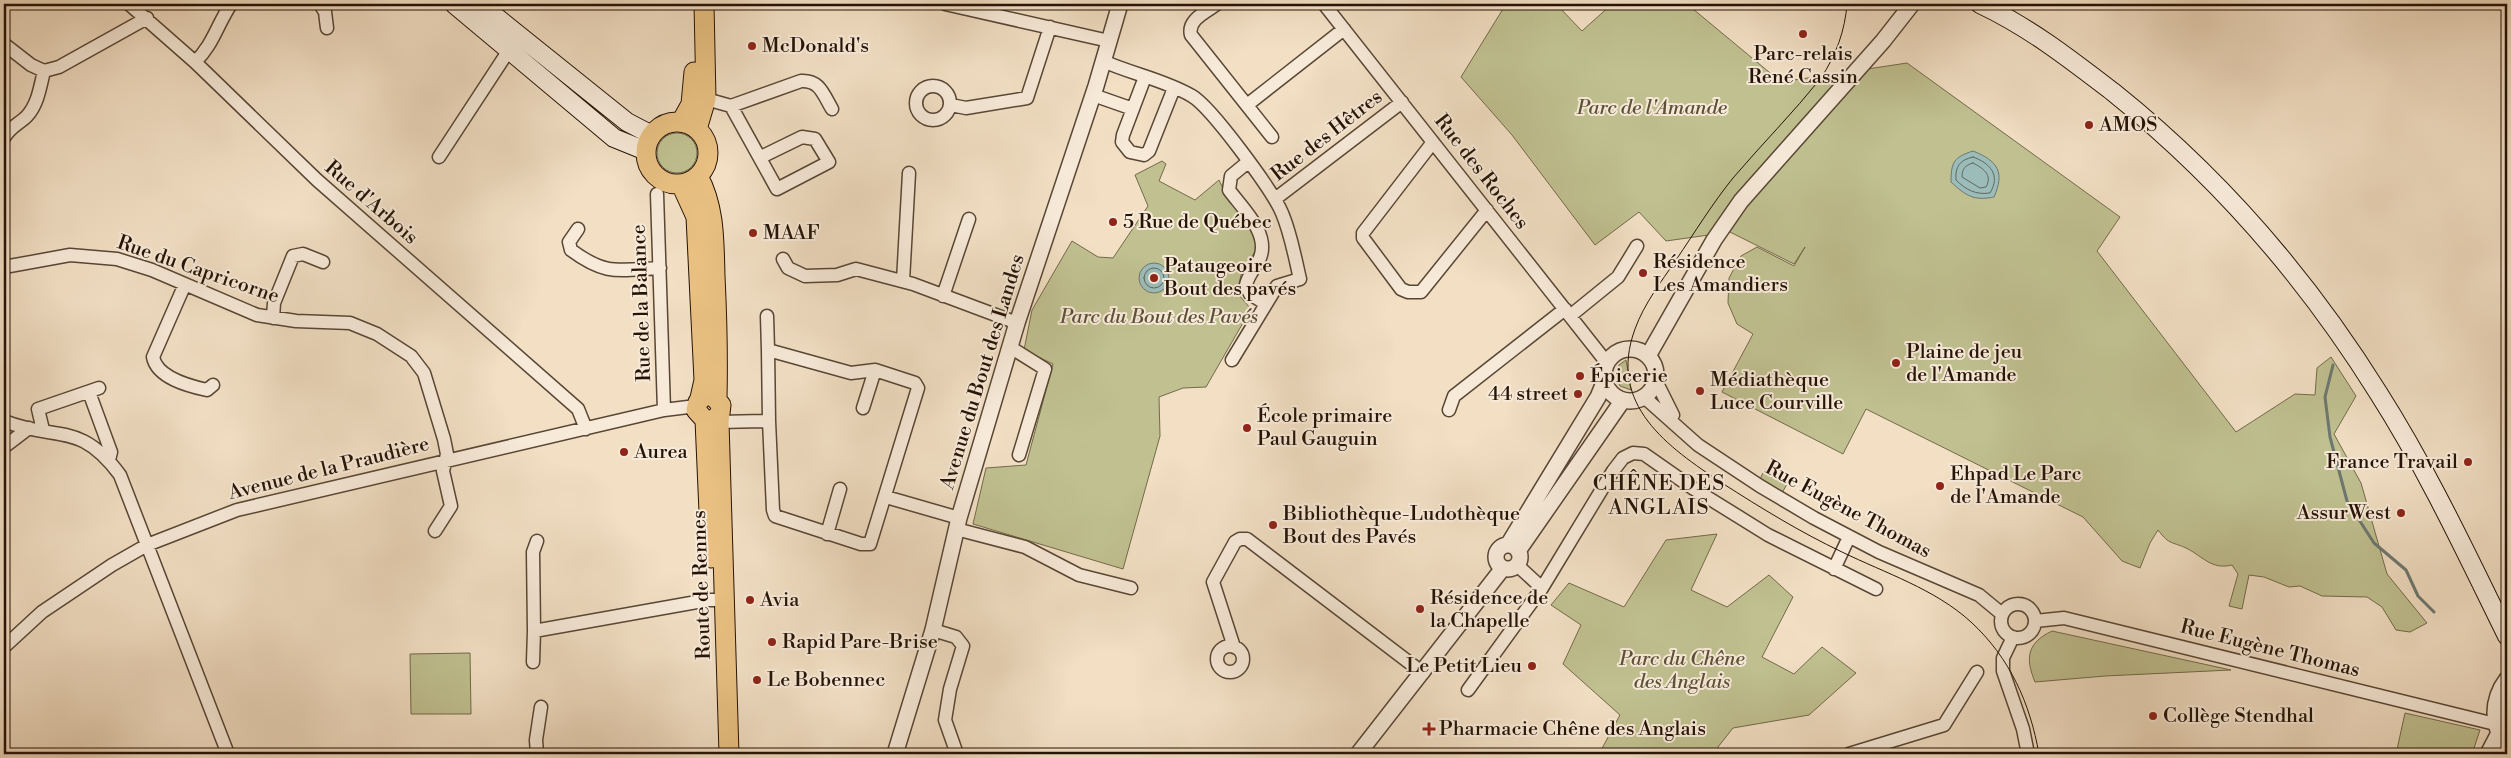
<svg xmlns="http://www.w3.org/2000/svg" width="2511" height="758" font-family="'Libre Bodoni',serif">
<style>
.green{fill:#c0c090;stroke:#726a4a}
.water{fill:#9cbcb9;stroke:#6c7871}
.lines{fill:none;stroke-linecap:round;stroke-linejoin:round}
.shore{stroke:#60685f;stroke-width:1}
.stream{stroke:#6c7871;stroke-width:3}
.minor-casing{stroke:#584635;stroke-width:15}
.tertiary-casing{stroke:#584635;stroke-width:18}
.secondary-casing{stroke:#251305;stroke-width:20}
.primary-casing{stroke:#251305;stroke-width:21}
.minor{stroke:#f7ead9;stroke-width:12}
.tertiary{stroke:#f7ead9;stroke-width:15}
.secondary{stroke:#f7ead9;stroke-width:18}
.primary{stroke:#e9c082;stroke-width:19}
.tram{stroke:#251305;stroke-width:1}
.poi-dot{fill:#8f2418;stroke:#f7ead9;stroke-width:2}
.labels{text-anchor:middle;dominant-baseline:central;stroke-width:4;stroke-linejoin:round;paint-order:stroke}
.poi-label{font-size:20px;fill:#251305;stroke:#f7ead9;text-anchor:start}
.park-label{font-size:20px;font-style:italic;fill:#5b5036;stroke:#f7ead9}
.street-label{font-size:20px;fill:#251305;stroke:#f7ead9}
.neighbourhood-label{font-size:21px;letter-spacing:1px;fill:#251305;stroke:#f7ead9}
</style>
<rect width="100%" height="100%" fill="#f2dfc4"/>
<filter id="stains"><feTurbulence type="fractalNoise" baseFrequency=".004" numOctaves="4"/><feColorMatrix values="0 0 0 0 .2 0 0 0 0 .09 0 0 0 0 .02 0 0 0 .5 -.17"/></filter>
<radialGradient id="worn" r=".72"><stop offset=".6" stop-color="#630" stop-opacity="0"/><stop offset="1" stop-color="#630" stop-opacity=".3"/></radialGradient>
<!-- green -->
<path class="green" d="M 1506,4 L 1556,4 L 1582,31 L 1612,4 L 1687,4 L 1781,82 L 1907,63 L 2120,217 L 2097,251 L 2236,432 L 2295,394 L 2315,395 L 2317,368 L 2331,357 L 2356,396 L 2334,434 L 2361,483 L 2387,574 L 2427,623 L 2410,632 L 2396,630 L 2382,607 L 2367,597 L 2322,596 L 2300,586 L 2289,587 L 2264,577 L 2249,575 L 2242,609 L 2229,606 L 2238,574 L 2232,565 C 2212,570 2203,557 2188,549 C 2172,541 2170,546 2158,530 L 2150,543 L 2140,568 L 2122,561 L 2083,517 L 1866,409 L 1843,454 L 1722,392 L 1753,334 L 1737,324 L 1728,303 L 1729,278 L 1741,256 L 1757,247 L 1794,266 L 1805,247 L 1794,264 L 1730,232 L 1666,241 L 1639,212 L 1595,245 L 1512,135 L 1461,77 Z
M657 153a20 20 0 1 1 40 0a20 20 0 1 1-40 0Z
M 1162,161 L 1166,164 L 1159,181 L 1195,200 L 1219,180 L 1228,199 L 1251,227 L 1257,248 L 1241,275 L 1237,293 L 1251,309 L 1206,387 L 1183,388 L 1159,397 L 1160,436 L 1123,569 L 973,524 L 986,468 L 1026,465 L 1053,364 L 1024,350 L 1032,310 L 1072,241 L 1098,257 L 1113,258 L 1148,206 L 1135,175 Z
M 1626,360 L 1631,390 L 1620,386 L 1615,376 L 1619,365 Z
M 1765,469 L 1787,484 L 1782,493 L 1760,479 Z
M 1717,534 L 1691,590 L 1727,607 L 1769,575 L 1793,597 L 1762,657 L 1794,674 L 1822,647 L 1856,673 L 1809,715 L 1733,728 L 1718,747 L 1718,754 L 1599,754 L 1620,715 L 1563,664 L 1581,625 L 1551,605 L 1569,583 L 1624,607 L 1666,540 Z
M 2052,631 L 2231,670 L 2105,676 L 2035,682 C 2025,658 2027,643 2052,631 Z
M 470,653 L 471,714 L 411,714 L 410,654 Z
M 2405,713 L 2480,730 L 2472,754 L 2396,754 Z"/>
<!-- water -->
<path class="water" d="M 1973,151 C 1998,161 2005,172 1994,197 C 1974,201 1966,196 1951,182 C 1951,162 1954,157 1973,151 Z
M1139 278a15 15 0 1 1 30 0a15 15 0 1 1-30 0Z"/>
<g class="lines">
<!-- shore -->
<path class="shore" d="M 1973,157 C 1990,163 2001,175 1990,193 C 1976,195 1966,190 1956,180 C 1955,166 1960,160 1973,157 Z
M 1973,163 C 1983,168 1993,175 1986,187 L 1980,188 L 1962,177 C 1962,169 1965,165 1973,163 Z
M1144 278a10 10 0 1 1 20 0a10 10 0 1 1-20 0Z"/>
<!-- stream -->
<path class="stream" d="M 2333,365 L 2325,397 L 2330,437 L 2347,501 L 2374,543 L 2406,570 L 2418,596 L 2434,612"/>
<!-- minor casing -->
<g class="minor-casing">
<path id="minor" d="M 129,4 L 195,62 L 317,180 L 578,409 L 586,429
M 320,4 L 325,12 L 327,28
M 945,4 L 1109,41
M 1217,4 C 1206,12 1187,20 1191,35 L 1272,137
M 1324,4 L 1607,363
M 4,44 L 31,65 L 44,71
M 1103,61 C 1132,74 1165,80 1192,96 C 1211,107 1273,191 1282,213 C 1291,234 1295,258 1300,279 L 1277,286 L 1232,360
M 195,62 C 213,45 217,25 231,4
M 1145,77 L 1123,135 L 1122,142 L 1130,152 L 1144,155 L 1149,151 L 1174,88
M916 103a17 17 0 1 1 34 0a17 17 0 1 1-34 0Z
M 1093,95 L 1133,109
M 706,99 L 731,106 L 777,189 L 829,162 L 815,139 L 802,137 L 761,157
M 951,105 L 966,108 L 1027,98 L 1050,27
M 1247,105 L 1344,29
M 731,106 L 801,81 C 820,80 823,94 832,109
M 4,138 C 10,127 19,124 27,116 C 38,104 40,87 44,71 L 59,67 L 147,18
M 1433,142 L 1363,233 L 1363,238 L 1401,289 L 1408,292 L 1421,292 L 1487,210
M 439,157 L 509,50
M 1248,162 L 1231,176 L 1229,190 C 1242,208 1270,233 1260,258 C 1256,267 1248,275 1246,285 L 1250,294 L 1266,304
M 657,194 L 664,410
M 1275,199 L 1402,102
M 578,229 L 569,242 L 571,250 C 606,276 618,270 660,268
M 783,259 L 788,268 L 805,276 L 837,275 L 856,269 L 913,284 L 1017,323
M 4,267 L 70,255 L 117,259 L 152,270 L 257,315 L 296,321 L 350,323 L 377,334 L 411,356 L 424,373 L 444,439 L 447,454 L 443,471 L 451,506 L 435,531
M 903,281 L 909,173
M 185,284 L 153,357 C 157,378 189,386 207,390 L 213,385
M 943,296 L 969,219
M 767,316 L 768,350
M 1570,316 L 1618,277 L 1637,246
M 273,318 L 274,303 L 293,256 L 303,254 L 323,262
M 1010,347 L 1045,369 L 1019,455
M 1656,381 L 1673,415
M 89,392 L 111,452 L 109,460
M 1644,397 L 1698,445 L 1760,486 L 1814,518 L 1879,552 L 1979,595 L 2002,614
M 863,408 L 875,370
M 1449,410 L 1454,396 L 1565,309
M 4,421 C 57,442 79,420 120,475 L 228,754
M 719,422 L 769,421 L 768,350 L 851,373 L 875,370 L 915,383 L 918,388 L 870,544 L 861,544 L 775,516 L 773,510 L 769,421
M 43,430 L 38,409 L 99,388
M 4,447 L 29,428
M 886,497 L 959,518
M 956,529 L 1025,547 L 1079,575 L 1131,588
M 827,534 L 840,489
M 537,541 L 533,552 L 534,631 L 708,600 L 725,600
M 1517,565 L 1542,588
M 1834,569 L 1849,537
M2001 621a17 17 0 1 1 34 0a17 17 0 1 1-34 0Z
M 2035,621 L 2064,618 L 2495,724
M 933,630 L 956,637 L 963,646 L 950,689 L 945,720 L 957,754
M 2013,637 L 2003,658 L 2003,671 L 2023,729 L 2028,754
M1217 659a13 13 0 1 1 26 0a13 13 0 1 1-26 0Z
M 4,647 L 42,612 L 112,565 L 147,545 L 237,510 L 664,410 L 696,406
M 1234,647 L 1213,582 L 1235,542 L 1240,539 L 1247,539 L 1423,673
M 533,662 L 534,631
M 1468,690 L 1542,588 L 1613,471 L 1623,458 L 1633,453 L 1644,454 L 1694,489 L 1768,535 L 1876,589
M 537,754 L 536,740 L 541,707
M 1849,754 L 1944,725 L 1977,672"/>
</g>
<!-- tertiary casing -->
<g class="tertiary-casing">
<path id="tertiary" d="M1604 375a26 26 0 1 1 52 0a26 26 0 1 1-52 0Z
M 1648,356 L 1714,240 L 1741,201 L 1883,41 L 1912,4
M 1508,545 L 1598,397 L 1605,380
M1496 557a12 12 0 1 1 24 0a12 12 0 1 1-24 0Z
M 1518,551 L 1623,400
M 2507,679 C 2491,700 2491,726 2507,747
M 895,754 L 933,630 L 959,518 L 1017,323 L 1096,86 L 1120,4
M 1358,754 L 1503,568
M 2488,754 L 2499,733"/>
</g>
<!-- secondary casing -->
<g class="secondary-casing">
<path id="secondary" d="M 454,4 L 614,138 L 646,151
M 480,4 L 627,122 L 652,135
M 1980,4 C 2029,27 2070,59 2113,92 C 2218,176 2308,280 2379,394 C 2428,471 2467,555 2507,636"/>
</g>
<!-- primary casing -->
<g class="primary-casing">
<path id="primary" d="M 681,122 L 691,104 L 694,72
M646 153a31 31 0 1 1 62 0a31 31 0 1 1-62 0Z
M 697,129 L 706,99 L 704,4
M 698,176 C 715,207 714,241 715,276 C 717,317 718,357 717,398
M 681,184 L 696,217 L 704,380 L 700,398
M 720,414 L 713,420 L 705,420 L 696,410 L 698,402 L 704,396 L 713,396 L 721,405 L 719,422 L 729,754
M 705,420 L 711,558"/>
</g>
<!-- minor -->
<use href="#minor" class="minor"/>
<!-- tertiary -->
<use href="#tertiary" class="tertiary"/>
<!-- secondary -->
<use href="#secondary" class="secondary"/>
<!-- primary -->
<use href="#primary" class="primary"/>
<!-- tram -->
<path class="tram" d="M 1847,4 C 1845,31 1836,55 1821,78 C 1793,113 1762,144 1733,178 C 1712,204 1695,232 1676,260 C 1661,282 1644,304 1635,329 C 1607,405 1668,447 1722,483 C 1761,508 1800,532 1842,552 C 1885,573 1935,589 1971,622 C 2010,658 2030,703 2039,754"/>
</g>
<!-- markers -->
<g class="poi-dot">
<circle cx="1803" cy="34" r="5"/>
<circle cx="752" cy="46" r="5"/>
<circle cx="2089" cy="125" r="5"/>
<circle cx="1113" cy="222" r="5"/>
<circle cx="753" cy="233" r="5"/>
<circle cx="1643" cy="273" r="5"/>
<circle cx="1154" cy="278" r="5"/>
<circle cx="1896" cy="363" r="5"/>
<circle cx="1580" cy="376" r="5"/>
<circle cx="1700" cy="391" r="5"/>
<circle cx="1578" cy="394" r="5"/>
<circle cx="1247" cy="428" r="5"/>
<circle cx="624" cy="452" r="5"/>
<circle cx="2468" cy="462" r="5"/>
<circle cx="1940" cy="486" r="5"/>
<circle cx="2401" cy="513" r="5"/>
<circle cx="1273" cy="525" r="5"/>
<circle cx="750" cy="600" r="5"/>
<circle cx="1420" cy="609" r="5"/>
<circle cx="772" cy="642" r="5"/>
<circle cx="1532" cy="666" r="5"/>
<circle cx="757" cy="680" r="5"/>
<circle cx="2153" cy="716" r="5"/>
<path d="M1426.5 721.5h5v5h5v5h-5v5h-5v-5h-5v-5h5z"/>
</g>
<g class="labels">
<!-- poi labels -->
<g class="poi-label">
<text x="762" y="46">McDonald's</text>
<text x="1803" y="54" text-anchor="middle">Parc-relais<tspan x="1803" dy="23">René Cassin</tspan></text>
<text x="2099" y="125">AMOS</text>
<text x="1123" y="222">5 Rue de Québec</text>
<text x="763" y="233">MAAF</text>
<text x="1653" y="262">Résidence<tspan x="1653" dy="23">Les Amandiers</tspan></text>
<text x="1164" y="266">Pataugeoire<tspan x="1164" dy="23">Bout des pavés</tspan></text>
<text x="1906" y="352">Plaine de jeu<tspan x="1906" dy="23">de l'Amande</tspan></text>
<text x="1590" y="376">Épicerie</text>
<text x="1710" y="380">Médiathèque<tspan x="1710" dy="23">Luce Courville</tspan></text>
<text x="1568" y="394" text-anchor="end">44 street</text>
<text x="1257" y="416">École primaire<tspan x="1257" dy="23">Paul Gauguin</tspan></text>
<text x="634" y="452">Aurea</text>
<text x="2458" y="462" text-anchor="end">France Travail</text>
<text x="1950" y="474">Ehpad Le Parc<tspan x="1950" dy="23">de l'Amande</tspan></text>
<text x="2391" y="513" text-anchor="end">AssurWest</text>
<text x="1283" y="514">Bibliothèque-Ludothèque<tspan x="1283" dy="23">Bout des Pavés</tspan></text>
<text x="1430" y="598">Résidence de<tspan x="1430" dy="23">la Chapelle</tspan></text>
<text x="760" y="600">Avia</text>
<text x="782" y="642">Rapid Pare-Brise</text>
<text x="1522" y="666" text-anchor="end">Le Petit Lieu</text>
<text x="767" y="680">Le Bobennec</text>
<text x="2163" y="716">Collège Stendhal</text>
<text x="1439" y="729">Pharmacie Chêne des Anglais</text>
</g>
<!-- park labels -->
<g class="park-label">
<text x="1652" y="108">Parc de l'Amande</text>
<text x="1159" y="317">Parc du Bout des Pavés</text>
<text x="1682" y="659">Parc du Chêne<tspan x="1682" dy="23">des Anglais</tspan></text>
</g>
<!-- street labels -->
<g class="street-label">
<text transform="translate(1327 136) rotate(-38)">Rue des Hêtres</text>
<text transform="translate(1481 172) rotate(52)">Rue des Roches</text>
<text transform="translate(371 203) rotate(41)">Rue d'Arbois</text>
<text transform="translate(198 270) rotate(19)">Rue du Capricorne</text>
<text transform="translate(642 303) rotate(-92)">Rue de la Balance</text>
<text transform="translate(983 372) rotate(-73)">Avenue du Bout des Landes</text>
<text transform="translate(329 469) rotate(-14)">Avenue de la Praudière</text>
<text transform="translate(1848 510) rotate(28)">Rue Eugène Thomas</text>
<text transform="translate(702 585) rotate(-92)">Route de Rennes</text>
<text transform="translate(2270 649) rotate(14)">Rue Eugène Thomas</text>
</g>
<!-- neighbourhood labels -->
<g class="neighbourhood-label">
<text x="1659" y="484">CHÊNE DES<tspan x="1659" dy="24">ANGLAIS</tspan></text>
</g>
</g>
<!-- margin -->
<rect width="2511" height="758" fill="none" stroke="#f2dfc4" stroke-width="20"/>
<rect x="5" y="5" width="2501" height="748" fill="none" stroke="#251305" stroke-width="2.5"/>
<rect x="10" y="10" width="2491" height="738" fill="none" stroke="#251305"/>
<rect width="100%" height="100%" filter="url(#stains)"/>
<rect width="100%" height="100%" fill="url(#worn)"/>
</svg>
